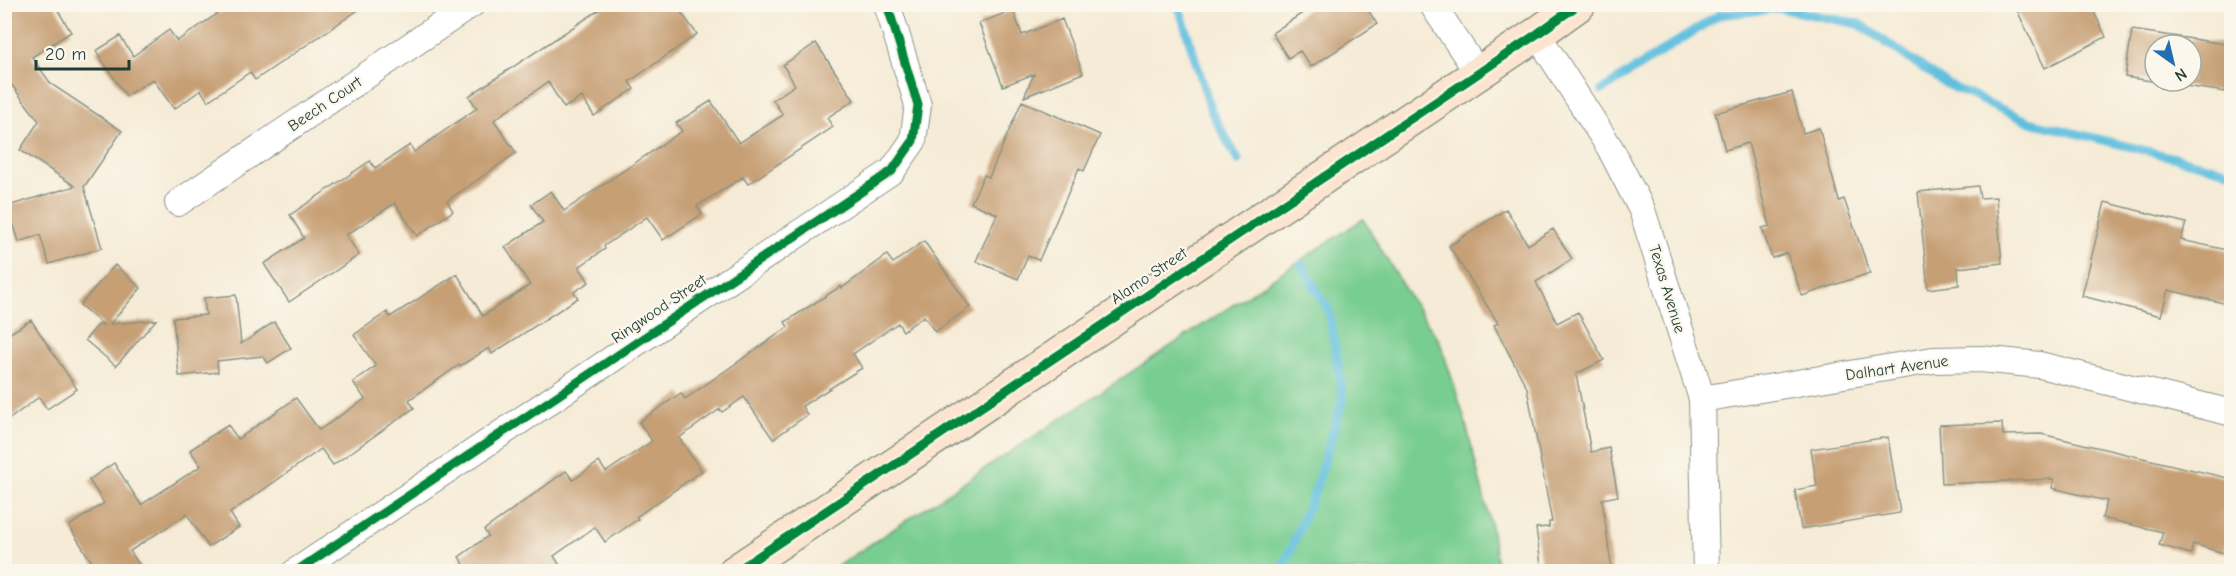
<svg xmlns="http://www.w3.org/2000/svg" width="2236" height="576" font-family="'Comic Neue',sans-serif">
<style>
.green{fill:#78cd91;stroke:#4c8562;stroke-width:1.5}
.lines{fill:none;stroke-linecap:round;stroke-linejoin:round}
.stream{stroke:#61bfdf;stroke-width:9}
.building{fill:#c69f75;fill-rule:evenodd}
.street-casing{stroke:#8a9485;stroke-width:28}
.secondary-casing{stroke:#8a9485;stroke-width:36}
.street{stroke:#fff;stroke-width:26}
.secondary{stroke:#fce5d0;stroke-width:33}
.cycleway-casing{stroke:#fbf7ec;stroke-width:13}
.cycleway{stroke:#00873e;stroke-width:9}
.labels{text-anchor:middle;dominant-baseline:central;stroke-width:4.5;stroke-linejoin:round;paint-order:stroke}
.street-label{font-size:16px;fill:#1f3d34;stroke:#fbf7ec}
</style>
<rect width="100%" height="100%" fill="#fbf7ec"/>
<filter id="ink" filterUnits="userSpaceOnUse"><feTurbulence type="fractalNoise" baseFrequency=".0167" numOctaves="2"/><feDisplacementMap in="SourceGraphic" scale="12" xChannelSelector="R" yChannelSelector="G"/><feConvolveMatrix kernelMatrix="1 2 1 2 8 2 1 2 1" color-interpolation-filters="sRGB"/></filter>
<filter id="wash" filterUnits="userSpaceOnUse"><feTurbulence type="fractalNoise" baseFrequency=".008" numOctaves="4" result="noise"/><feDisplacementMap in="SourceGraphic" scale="24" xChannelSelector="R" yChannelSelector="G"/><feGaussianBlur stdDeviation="1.35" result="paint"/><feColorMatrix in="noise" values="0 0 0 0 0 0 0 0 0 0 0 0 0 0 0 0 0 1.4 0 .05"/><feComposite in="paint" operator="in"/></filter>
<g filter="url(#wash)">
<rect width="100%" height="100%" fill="#f5ebd6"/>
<!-- green -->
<path class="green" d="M 1363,219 L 1409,296 L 1440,342 L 1464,416 L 1491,526 L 1498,571 L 830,571 Z"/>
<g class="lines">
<!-- stream -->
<path class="stream" d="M 1178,4 L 1212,113 L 1238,160
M 1602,90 L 1719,15 L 1779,8 L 1859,24 L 1948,85 L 2030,122 L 2232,172
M 1281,572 L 1316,488 L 1343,398 L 1329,311 L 1301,264"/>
</g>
<g id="blocks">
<!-- building -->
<path class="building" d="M 4,4 L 54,4 L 71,32 L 32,57 L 51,84 L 122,131 L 84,187 L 102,248 L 49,264 L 40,235 L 19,242 L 8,206 L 75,186 L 20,150 L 39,121 L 4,75 Z
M 232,4 L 367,4 L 255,80 L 250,72 L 208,101 L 201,90 L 174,109 L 153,79 L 126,96 L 96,51 L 120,36 L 133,56 L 169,30 L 177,41 Z
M 608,4 L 675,4 L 697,34 L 629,82 L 634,89 L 594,116 L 582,97 L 564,108 L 548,82 L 494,120 L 516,153 L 447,201 L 453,211 L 417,236 L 395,203 L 346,235 L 359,255 L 289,302 L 264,264 L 304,238 L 290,215 L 370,161 L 375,168 L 410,145 L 414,152 L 477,108 L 469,96 Z
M 1316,4 L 1364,4 L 1377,24 L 1311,67 L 1300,51 L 1288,58 L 1272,33 Z
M 2014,4 L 2090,4 L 2106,37 L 2045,68 Z
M 1013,10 L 1022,35 L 1062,19 L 1083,73 L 1024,97 L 1034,74 L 1003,86 L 979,23 Z
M 2132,30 L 2232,45 L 2225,92 L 2125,77 ZM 2155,45 L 2191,45 L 2191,81 L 2155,81 Z
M 816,43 L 854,100 L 827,118 L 833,127 L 748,184 L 743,177 L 697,206 L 702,214 L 663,240 L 647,217 L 604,246 L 605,249 L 579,267 L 589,282 L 574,292 L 578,298 L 492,354 L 489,348 L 460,366 L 459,365 L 409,400 L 414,408 L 333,465 L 321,449 L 230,513 L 239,527 L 208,547 L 187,514 L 130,551 L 144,572 L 98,572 L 69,526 L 104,503 L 89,480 L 114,463 L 141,505 L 201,466 L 190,450 L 228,425 L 238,439 L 296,398 L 319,430 L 365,399 L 353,382 L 376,366 L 354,335 L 387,312 L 390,317 L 457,274 L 483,316 L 530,285 L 505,247 L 543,222 L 531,205 L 551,191 L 564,211 L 682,131 L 676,123 L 711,101 L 739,143 L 783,115 L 773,100 L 795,85 L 783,65 Z
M 1792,92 L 1803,133 L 1819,128 L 1839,201 L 1844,199 L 1870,273 L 1802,296 L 1787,253 L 1772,258 L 1762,228 L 1770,226 L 1748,143 L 1725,150 L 1715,113 Z
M 1022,101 L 1100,135 L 1084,171 L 1079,168 L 1039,260 L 1028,256 L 1018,279 L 976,261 L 997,214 L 971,203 L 984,175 L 989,177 Z
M 1978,186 L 1980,198 L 1996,197 L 2002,263 L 1958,268 L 1959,285 L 1928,289 L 1918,192 Z
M 2105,202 L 2186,223 L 2181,240 L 2232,251 L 2232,305 L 2168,290 L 2161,316 L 2082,296 Z
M 1506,209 L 1528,245 L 1553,229 L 1572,259 L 1536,282 L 1557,323 L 1578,312 L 1604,360 L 1576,374 L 1591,452 L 1609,448 L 1618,496 L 1602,499 L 1612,572 L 1542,572 L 1536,528 L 1549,527 L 1549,522 L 1552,522 L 1527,388 L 1494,325 L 1498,323 L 1449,246 Z
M 924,241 L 970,307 L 935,332 L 924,316 L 903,331 L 898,323 L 853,354 L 862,368 L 802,406 L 807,415 L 773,439 L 744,397 L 722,412 L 720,409 L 679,438 L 702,471 L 636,517 L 638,519 L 605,542 L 595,527 L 554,556 L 564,572 L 469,572 L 459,557 L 488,536 L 484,530 L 566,471 L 573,480 L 599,462 L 606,472 L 652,441 L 639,422 L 681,393 L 685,399 L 788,327 L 785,322 L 841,286 L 842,288 L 887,255 L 893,263 Z
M 115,265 L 141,288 L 110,324 L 156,320 L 116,366 L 85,340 L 98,325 L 103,325 L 80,305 Z
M 236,295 L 241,344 L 274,322 L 291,348 L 268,363 L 263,356 L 217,361 L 218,372 L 179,376 L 173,318 L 206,315 L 204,298 Z
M 31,320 L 77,389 L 47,409 L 39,397 L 4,423 L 4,337 Z
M 2002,423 L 2003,435 L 2041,434 L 2232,479 L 2232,524 L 2224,553 L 2193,544 L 2191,554 L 2159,545 L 2163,532 L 2102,518 L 2107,501 L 2052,488 L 2054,479 L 1942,484 L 1939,425 Z
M 1888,437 L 1900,513 L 1801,529 L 1795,490 L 1817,486 L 1811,449 Z"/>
</g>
</g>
<g filter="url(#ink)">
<use href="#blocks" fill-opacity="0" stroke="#8a9485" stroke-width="1.5"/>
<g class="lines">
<!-- street casing -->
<g class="street-casing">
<path id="street" d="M 1432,4 L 1478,73
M 1537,34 L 1610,148 L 1642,210 L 1702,399 L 1706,572
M 178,203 L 472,4
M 1702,399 L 1933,360 L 1981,359 L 2040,365 L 2232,413
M 295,572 L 892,171 L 913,141 L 918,105 L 887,4"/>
</g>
<!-- secondary casing -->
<g class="secondary-casing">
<path id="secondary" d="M 735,572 L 1537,34 L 1579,4"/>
</g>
<!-- street -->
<use href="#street" class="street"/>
<!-- secondary -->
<use href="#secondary" class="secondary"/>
<!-- cycleway casing -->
<g class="cycleway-casing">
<path id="cycleway" d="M 295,572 L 892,171 L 913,141 L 918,105 L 887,4
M 735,572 L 1537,34 L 1579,4"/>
</g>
<!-- cycleway -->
<use href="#cycleway" class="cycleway"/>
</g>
</g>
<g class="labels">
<!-- street labels -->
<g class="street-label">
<text transform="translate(325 104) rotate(-34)">Beech Court</text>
<text transform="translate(1149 276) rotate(-34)">Alamo Street</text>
<text transform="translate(1667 289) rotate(73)">Texas Avenue</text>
<text transform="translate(659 309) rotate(-34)">Ringwood Street</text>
<text transform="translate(1897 368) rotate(-8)">Dalhart Avenue</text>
</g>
</g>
<!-- margin -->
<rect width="2236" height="576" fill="none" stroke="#fbf7ec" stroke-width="24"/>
<!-- north arrow -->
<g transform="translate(2173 63) rotate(146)"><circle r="28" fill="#fbf7ec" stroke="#a3ada2" stroke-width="1.5"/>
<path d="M0-4.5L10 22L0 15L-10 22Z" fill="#1f6fb2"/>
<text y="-9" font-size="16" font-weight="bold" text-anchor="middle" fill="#1f3d34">N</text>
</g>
<!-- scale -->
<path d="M36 60v9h93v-9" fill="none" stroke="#1f3d34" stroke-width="3"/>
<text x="45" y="60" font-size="18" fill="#1f3d34" stroke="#fbf7ec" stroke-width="4.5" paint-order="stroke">20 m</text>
</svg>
